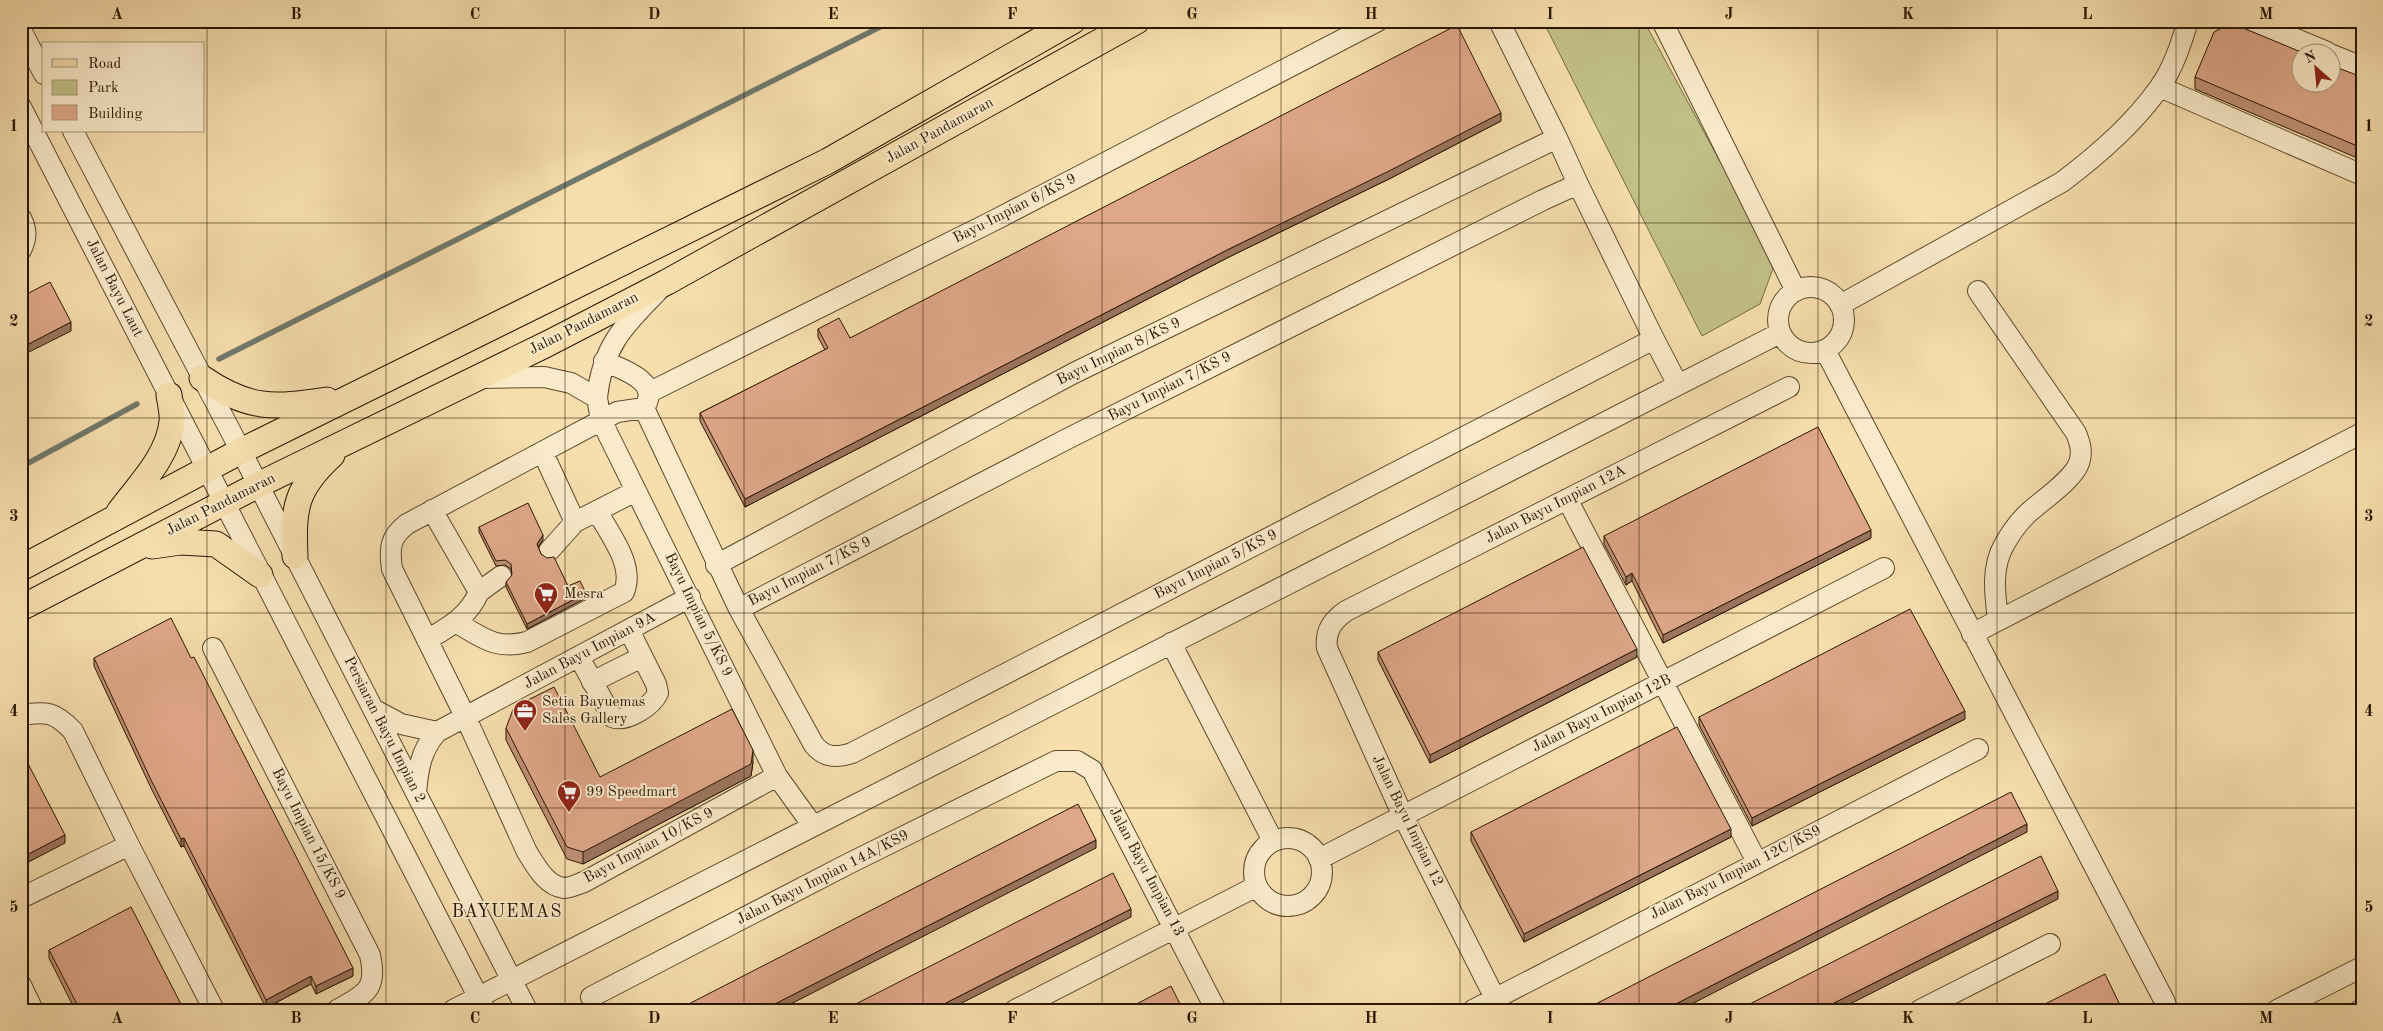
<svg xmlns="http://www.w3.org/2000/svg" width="2383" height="1031" font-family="'Old Standard TT',serif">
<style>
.green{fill:#c1c087;stroke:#756c44}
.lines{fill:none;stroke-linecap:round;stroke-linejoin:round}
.stream{stroke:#70796b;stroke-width:5.5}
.minor-casing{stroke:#5c492b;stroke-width:22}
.major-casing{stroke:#291700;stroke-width:27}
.minor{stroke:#faeaca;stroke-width:20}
.major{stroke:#f7dead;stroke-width:25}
.wall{fill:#c09076;stroke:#291700}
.shaded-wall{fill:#9c7560;stroke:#291700}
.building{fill:#dfa789;stroke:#291700}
.grid{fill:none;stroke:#291700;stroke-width:1;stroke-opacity:0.55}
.labels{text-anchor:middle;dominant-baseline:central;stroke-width:4;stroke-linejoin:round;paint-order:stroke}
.street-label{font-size:15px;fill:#291700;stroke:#faeaca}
.poi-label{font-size:15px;fill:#291700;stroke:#faeaca;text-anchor:start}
.quarter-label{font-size:18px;letter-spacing:1px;fill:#291700;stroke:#faeaca}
.neatline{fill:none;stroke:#291700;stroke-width:2}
.grid-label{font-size:16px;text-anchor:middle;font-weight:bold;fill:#291700}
</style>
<rect width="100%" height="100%" fill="#f7dead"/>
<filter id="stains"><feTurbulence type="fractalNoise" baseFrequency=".004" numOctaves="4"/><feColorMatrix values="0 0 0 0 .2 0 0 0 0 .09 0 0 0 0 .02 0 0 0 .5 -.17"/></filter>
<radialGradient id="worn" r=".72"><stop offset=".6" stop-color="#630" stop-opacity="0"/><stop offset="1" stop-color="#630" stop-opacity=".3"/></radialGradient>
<!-- green -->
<path class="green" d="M 1543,21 L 1644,21 L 1775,263 L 1760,304 L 1702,336 Z"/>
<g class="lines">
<!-- stream -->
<path class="stream" d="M 219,359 L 892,21
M 21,467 L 137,404"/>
<!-- minor casing -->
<g class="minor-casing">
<path id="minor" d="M 1662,21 L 1796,291
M 2253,21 L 2327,52
M 21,30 L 44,74
M 2330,54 L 2362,67
M 2160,87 L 2362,175
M 21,107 L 485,1010
M 73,131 L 241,451 L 527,1010
M 1557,138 L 1578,184
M 21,218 C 27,230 27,238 21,250
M1778 320a33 33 0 1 1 66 0a33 33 0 1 1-66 0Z
M 1978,291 L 2076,433 C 2080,443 2083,452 2079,463 C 2073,480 2041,501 2027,514 C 2018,523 2010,534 2004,545 C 1991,568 1995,595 1998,620
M 1840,305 L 2062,182 C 2098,155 2133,125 2159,88 C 2173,69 2181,44 2188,21
M 1654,339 L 1678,385
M 1825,350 L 2165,1002 L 2167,1010
M 604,361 C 623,370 662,381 644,408 L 739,609 L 814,745 C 825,758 836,758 852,753 L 1654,339 L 1578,184 L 1543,200 L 1067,439 L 739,609
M 480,378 L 544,377 L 571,383 L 597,398 C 602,348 623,326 657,292
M 650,392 L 993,221 L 1378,21
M 597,398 L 601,420 L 777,776 L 813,826
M 644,408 L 617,412 L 407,524 C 390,537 389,548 392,569 L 466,718 L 527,852 C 536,866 546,886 564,888 C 570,888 578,884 584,882 L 777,776
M 543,453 L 575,522
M 1567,499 L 1757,862
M 549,551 L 575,522 L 636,491
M 716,565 L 1074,373 L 1557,138 L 1499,21
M 479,592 L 501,576
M 457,623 C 483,638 496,650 527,642 L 624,592 C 635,565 610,535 597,511
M 1972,634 L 2362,433
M 427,640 C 449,627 468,617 479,592 L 432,510
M 1171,643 L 1273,841
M 213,648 L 370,955 C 378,990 365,994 337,1010
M 579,657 L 612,717 C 626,723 652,706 658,693 L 656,684 L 629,630
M 592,682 L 642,657
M 373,709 L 401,724 L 437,732 C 421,750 418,769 416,793
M 21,715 C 47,711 55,712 73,731 L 129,845 L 214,1010
M 437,732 L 690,597
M1254 872a34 34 0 1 1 68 0a34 34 0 1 1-68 0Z
M 1319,859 L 1884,568
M 21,898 L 129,845
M 21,985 L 33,1010
M 591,997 L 848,864 L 1056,761 L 1077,761 L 1092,770 L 1216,1010
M 453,1010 L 1780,333
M 1015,1010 L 1257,886
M 1473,1010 L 1978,749
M 1501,1010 L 1403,816 L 1327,648 C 1325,631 1332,621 1346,611 L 1789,387
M 1920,1010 L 2050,944
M 2277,1010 L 2362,967
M 2360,1010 L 2362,1009"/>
</g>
<!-- major casing -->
<g class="major-casing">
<path id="major" d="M 202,378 C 249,410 273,408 327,400
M 119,512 C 139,485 168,457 172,422 C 173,413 170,403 169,395
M 152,546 L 181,542 L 216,544 L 260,575
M 295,556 C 293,508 295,489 332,455
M 21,568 L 241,451 L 828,161 L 1073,21
M 21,608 L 258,485 L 547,344 L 667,282 L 1137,21"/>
</g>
<!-- minor -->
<use href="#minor" class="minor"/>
<!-- major -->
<use href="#major" class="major"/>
</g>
<!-- wall -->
<path class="wall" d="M 2195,77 L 2362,77 L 2362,160 L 2195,89 Z
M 1501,121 L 1391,178 L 1229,257 L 745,507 L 700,421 L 700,413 L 825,350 L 818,337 L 818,329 L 850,338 Z
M 479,527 L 543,540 L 538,547 L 541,554 L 568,586 L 586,598 L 527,629 L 506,587 L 506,582 L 512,576 L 511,569 L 505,565 L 496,566 L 479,532 Z
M 1604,536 L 1871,538 L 1663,643 L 1632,581 L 1626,585 L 1604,544 Z
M 1378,652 L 1637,657 L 1430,763 L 1378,660 Z
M 94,658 L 353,976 L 316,994 L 311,984 L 266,1008 L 184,846 L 181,847 L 151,788 L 94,666 Z
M 1699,717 L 1965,719 L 1752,826 L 1699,725 Z
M 506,728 L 600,777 L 753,762 L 751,776 L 583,864 L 567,859 L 506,740 Z
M 1471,832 L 1731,837 L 1524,942 L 1471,841 Z
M 49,950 L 184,1010 L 75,1010 L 49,958 Z"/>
<!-- shaded-wall -->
<path class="shaded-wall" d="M 1501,113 L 1501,121 L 1391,178 L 1229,257 L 745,507 L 745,499 L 1229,249 Z
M 71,322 L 71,331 L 21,356 L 21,348 Z
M 1871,530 L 1871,538 L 1663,643 L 1663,635 Z
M 543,535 L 543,540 L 537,549 L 537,544 Z
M 1632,573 L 1632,581 L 1626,585 L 1626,577 Z
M 586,593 L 586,598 L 527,629 L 527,624 Z
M 1637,649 L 1637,657 L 1430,763 L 1430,755 Z
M 1965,711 L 1965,719 L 1752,826 L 1752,818 Z
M 753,750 L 753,762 L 751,776 L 583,864 L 583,852 Z
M 2027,824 L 2027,832 L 1680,1010 L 1664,1010 Z
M 1731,829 L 1731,837 L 1524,942 L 1524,934 Z
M 65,835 L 65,843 L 21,866 L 21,858 Z
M 184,838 L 184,846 L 181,847 L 181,839 Z
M 1096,840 L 1096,848 L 779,1010 L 763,1010 Z
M 2058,891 L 2058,899 L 1838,1010 L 1826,1010 L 1826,1007 Z
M 1131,909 L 1131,917 L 948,1010 L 932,1010 Z
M 353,968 L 353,976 L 316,994 L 316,986 Z
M 311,976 L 311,984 L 266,1008 L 266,1000 Z"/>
<!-- building -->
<path class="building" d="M 2231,23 L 2301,52 L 2300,52 L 2300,82 L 2330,82 L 2330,65 L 2362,77 L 2362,148 L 2195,77 L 2214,32 Z
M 1457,25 L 1501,113 L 1391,170 L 1229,249 L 745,499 L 700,413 L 828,348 L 818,329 L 839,318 L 850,338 Z
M 50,282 L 71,322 L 21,348 L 21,297 Z
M 1818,427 L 1871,530 L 1663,635 L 1632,573 L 1626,577 L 1604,536 Z
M 528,503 L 543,535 L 537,544 L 541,554 L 547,558 L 554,557 L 568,586 L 580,581 L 586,593 L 527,624 L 506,582 L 512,575 L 511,564 L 505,560 L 496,561 L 479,527 Z
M 1583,547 L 1637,649 L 1430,755 L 1378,652 Z
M 1910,609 L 1965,711 L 1752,818 L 1699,717 Z
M 171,618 L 191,658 L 194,657 L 353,968 L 316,986 L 311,976 L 266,1000 L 184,838 L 181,839 L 151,780 L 94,658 Z
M 554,687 L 600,777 L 732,709 L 753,750 L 751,764 L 583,852 L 567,847 L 506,728 L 514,707 Z
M 1677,727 L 1731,829 L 1524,934 L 1471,832 Z
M 21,752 L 22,752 L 65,835 L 21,858 Z
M 2011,792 L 2027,824 L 1664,1010 L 1584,1010 Z
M 1078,804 L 1096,840 L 763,1010 L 677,1010 Z
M 2041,856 L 2058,891 L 1826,1007 L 1827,1009 L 1826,1010 L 1738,1010 Z
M 1113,873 L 1131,909 L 932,1010 L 844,1010 Z
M 131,907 L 184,1010 L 80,1010 L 49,950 Z
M 2105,974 L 2121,1007 L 2115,1010 L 2033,1010 Z
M 1171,986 L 1183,1010 L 1125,1010 Z"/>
<!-- grid -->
<path class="grid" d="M 207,21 L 207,1010M 386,21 L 386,1010M 565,21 L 565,1010M 744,21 L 744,1010M 923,21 L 923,1010M 1102,21 L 1102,1010M 1281,21 L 1281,1010M 1460,21 L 1460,1010M 1639,21 L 1639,1010M 1818,21 L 1818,1010M 1997,21 L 1997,1010M 2176,21 L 2176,1010M 21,223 L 2362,223M 21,418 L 2362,418M 21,613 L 2362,613M 21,808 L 2362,808"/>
<!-- icons -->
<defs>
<g id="supermarket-pin" transform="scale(1.25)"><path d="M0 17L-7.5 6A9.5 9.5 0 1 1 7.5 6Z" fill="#8f2418" stroke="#faeaca"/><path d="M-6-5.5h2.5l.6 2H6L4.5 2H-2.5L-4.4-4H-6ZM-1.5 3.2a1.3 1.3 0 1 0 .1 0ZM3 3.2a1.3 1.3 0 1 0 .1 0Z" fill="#fff"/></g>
<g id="office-pin" transform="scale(1.25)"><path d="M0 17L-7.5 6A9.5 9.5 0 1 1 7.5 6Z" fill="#8f2418" stroke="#faeaca"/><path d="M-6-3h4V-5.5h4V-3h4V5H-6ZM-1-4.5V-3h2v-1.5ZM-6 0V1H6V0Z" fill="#fff"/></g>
</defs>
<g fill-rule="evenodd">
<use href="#supermarket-pin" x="546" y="594"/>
<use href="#office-pin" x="525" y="711"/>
<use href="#supermarket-pin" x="569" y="792"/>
</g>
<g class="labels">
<!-- street labels -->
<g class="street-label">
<text transform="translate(940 131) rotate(-29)">Jalan Pandamaran</text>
<text transform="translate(1015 209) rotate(-27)">Bayu Impian 6/KS 9</text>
<text transform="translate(114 288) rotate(63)">Jalan Bayu Laut</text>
<text transform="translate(584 324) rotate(-27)">Jalan Pandamaran</text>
<text transform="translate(1119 352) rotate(-26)">Bayu Impian 8/KS 9</text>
<text transform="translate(1170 387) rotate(-27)">Bayu Impian 7/KS 9</text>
<text transform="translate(221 505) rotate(-27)">Jalan Pandamaran</text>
<text transform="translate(1556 505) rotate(-27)">Jalan Bayu Impian 12A</text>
<text transform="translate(1216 565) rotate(-27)">Bayu Impian 5/KS 9</text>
<text transform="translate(810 572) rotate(-27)">Bayu Impian 7/KS 9</text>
<text transform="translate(698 615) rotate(64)">Bayu Impian 5/KS 9</text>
<text transform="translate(590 651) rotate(-28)">Jalan Bayu Impian 9A</text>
<text transform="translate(1602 714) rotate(-27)">Jalan Bayu Impian 12B</text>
<text transform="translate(384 730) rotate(63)">Persiaran Bayu Impian 2</text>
<text transform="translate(1407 821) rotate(64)">Jalan Bayu Impian 12</text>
<text transform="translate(308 834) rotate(63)">Bayu Impian 15/KS 9</text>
<text transform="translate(649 846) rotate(-28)">Bayu Impian 10/KS 9</text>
<text transform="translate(1146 872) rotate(62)">Jalan Bayu Impian 13</text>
<text transform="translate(1736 873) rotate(-27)">Jalan Bayu Impian 12C/KS9</text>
<text transform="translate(823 878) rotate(-27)">Jalan Bayu Impian 14A/KS9</text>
</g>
<!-- poi labels -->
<g class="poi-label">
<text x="564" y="594">Mesra</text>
<text x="542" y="702">Setia Bayuemas<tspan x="542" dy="17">Sales Gallery</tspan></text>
<text x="586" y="792">99 Speedmart</text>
</g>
<!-- quarter labels -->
<g class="quarter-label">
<text x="507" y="912">BAYUEMAS</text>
</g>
</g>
<!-- margin -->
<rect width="2383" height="1031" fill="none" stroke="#f7dead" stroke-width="55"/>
<!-- legend -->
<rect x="42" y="42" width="162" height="90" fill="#faeaca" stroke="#a69679"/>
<rect x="52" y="59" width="25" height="8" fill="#f7dead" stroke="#a69679"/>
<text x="88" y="68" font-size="15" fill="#291700">Road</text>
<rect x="52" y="80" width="25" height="15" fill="#c1c087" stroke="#a69679"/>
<text x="88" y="92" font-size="15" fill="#291700">Park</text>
<rect x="52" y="105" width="25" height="15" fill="#dfa789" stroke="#a69679"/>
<text x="88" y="118" font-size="15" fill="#291700">Building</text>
<!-- north arrow -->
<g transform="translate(2316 68) rotate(333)"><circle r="24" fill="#faeaca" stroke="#a69679"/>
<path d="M0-4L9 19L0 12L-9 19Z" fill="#8f2418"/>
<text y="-8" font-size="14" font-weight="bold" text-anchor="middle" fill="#291700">N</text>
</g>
<rect x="28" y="28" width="2328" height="976" class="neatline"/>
<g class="grid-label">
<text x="117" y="19">A</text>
<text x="296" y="19">B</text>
<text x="475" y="19">C</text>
<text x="654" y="19">D</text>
<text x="833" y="19">E</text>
<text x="1012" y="19">F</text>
<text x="1192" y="19">G</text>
<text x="1371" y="19">H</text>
<text x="1550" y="19">I</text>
<text x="1729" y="19">J</text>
<text x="1908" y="19">K</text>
<text x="2087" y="19">L</text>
<text x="2266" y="19">M</text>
<text x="14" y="131">1</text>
<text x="2369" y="131">1</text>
<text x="14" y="326">2</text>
<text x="2369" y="326">2</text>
<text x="14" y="521">3</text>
<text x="2369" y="521">3</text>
<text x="14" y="716">4</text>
<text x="2369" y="716">4</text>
<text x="14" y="912">5</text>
<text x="2369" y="912">5</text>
<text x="117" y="1023">A</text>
<text x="296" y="1023">B</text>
<text x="475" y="1023">C</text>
<text x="654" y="1023">D</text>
<text x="833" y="1023">E</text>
<text x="1012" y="1023">F</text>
<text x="1192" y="1023">G</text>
<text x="1371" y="1023">H</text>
<text x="1550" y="1023">I</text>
<text x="1729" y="1023">J</text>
<text x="1908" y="1023">K</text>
<text x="2087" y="1023">L</text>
<text x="2266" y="1023">M</text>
</g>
<rect width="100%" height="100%" filter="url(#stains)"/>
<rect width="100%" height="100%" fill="url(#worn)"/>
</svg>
